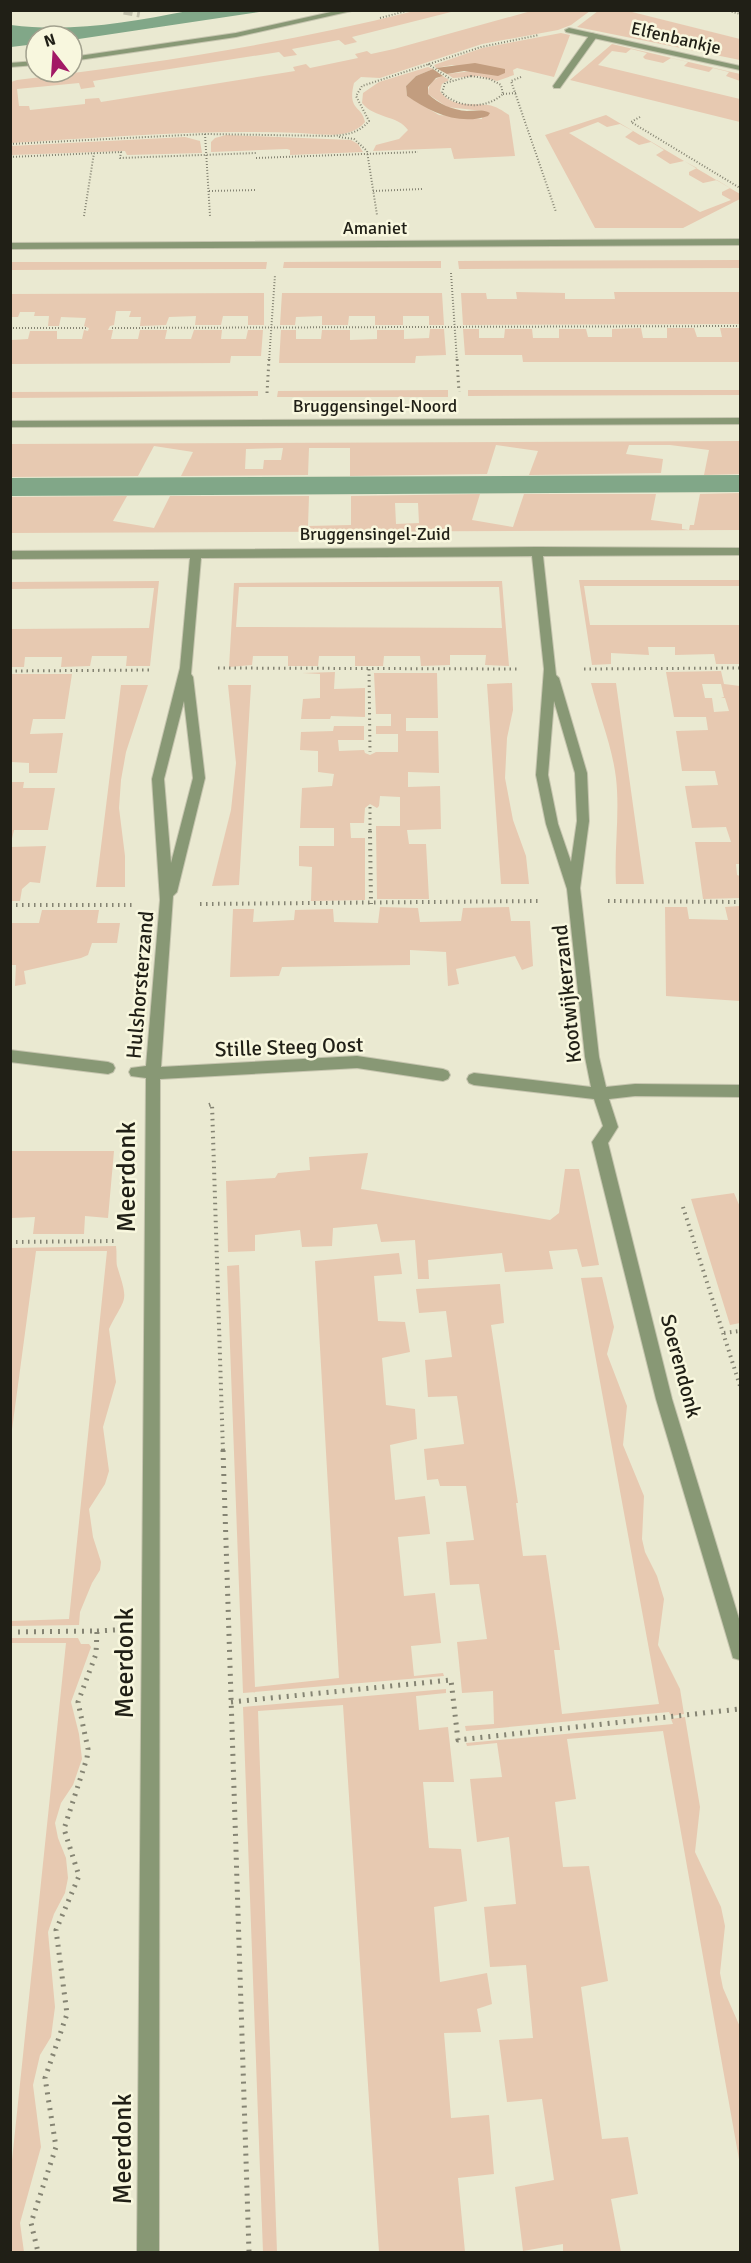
<svg xmlns="http://www.w3.org/2000/svg" width="751" height="2263" font-family="Signika,sans-serif">
<style>
.green{fill:#e7c9b1;fill-rule:evenodd}
.forest{fill:#c29d7f}
.water{fill:#81a788}
.lines{fill:none;stroke-linecap:round;stroke-linejoin:round}
.minor-tunnel{stroke:#c2c1ac;stroke-width:9;stroke-dasharray:9 4.5;stroke-linecap:butt}
.service-casing{stroke:#c6c5af;stroke-width:2}
.minor-casing{stroke:#c6c5af;stroke-width:2}
.tertiary-casing{stroke:#c6c5af;stroke-width:2}
.path-far3{stroke:#858473;stroke-width:2;stroke-dasharray:1 2;stroke-linecap:butt}
.path-far2{stroke:#858473;stroke-width:3;stroke-dasharray:1.5 4;stroke-linecap:butt}
.path-far1{stroke:#858473;stroke-width:4;stroke-dasharray:1.5 4.5;stroke-linecap:butt}
.path{stroke:#858473;stroke-width:5;stroke-dasharray:2 6;stroke-linecap:butt}
.service{fill:#889875;fill-rule:evenodd}
.minor{fill:#889875;fill-rule:evenodd}
.tertiary{fill:#889875;fill-rule:evenodd}
.labels{text-anchor:middle;dominant-baseline:central;stroke-width:5;stroke-linejoin:round;paint-order:stroke}
.far-street-label{font-size:18px;fill:#201f16;stroke:#f8f7de}
.street-label{font-size:21px;fill:#201f16;stroke:#f8f7de}
.near-street-label{font-size:26px;fill:#201f16;stroke:#f8f7de}
</style>
<rect width="100%" height="100%" fill="#eae9d1"/>
<!-- green -->
<path class="green" d="M 414,11 L 455,11 L 352,37 L 357,42 L 345,45 L 339,40 L 292,49 L 297,55 L 284,57 L 279,52 L 93,81 L 95,87 L 81,89 L 79,83 L 17,89 L 19,106 L 29,106 L 30,110 L 85,104 L 85,99 L 99,98 L 101,102 L 295,71 L 293,67 L 306,64 L 310,68 L 358,58 L 355,54 L 367,51 L 371,54 L 394,49 L 531,11 L 590,11 L 571,25 L 558,30 L 482,44 L 380,78 L 361,77 L 354,83 C 347,111 362,105 365,122 C 351,140 320,134 300,133 C 204,129 107,137 11,143 L 11,82 L 17,80 C 151,64 283,44 414,11 Z
M 598,11 L 633,11 L 632,12 L 740,39 L 740,60 L 577,27 Z
M 561,33 L 570,35 L 554,77 L 517,68 L 513,70 L 514,75 L 497,81 L 479,76 L 453,78 L 447,74 L 473,71 L 502,75 L 452,65 L 436,68 L 434,65 L 482,48 Z
M 612,44 L 740,74 L 740,81 L 726,76 L 729,72 L 713,68 L 709,72 L 684,66 L 688,62 L 671,58 L 663,63 L 645,59 L 643,57 L 647,53 L 631,49 L 626,53 L 612,51 L 598,65 L 740,99 L 740,122 L 570,80 Z
M 428,67 L 433,69 L 416,76 L 406,86 L 407,96 L 439,115 L 482,119 L 483,111 L 447,107 L 428,94 C 428,84 433,79 443,76 L 449,80 L 442,84 L 440,91 C 452,108 470,103 488,105 C 496,106 503,111 509,115 L 515,156 L 454,159 L 451,148 L 373,151 L 376,145 L 399,139 L 408,130 C 398,115 375,119 362,103 L 363,93 L 379,82 Z
M 606,115 L 740,194 L 740,199 L 683,228 L 595,228 L 545,135 ZM 598,122 L 607,127 L 620,124 L 633,131 L 625,137 L 639,145 L 651,142 L 664,150 L 656,155 L 670,164 L 684,161 L 697,168 L 689,172 L 689,175 L 703,183 L 717,180 L 730,188 L 722,192 L 722,195 L 731,200 L 700,212 L 569,133 Z
M 226,135 L 351,140 L 358,144 L 363,152 L 290,155 L 290,150 L 287,149 L 211,152 L 211,142 L 215,138 Z
M 185,137 L 200,141 L 202,153 L 127,155 L 125,151 L 11,155 L 11,146 Z
M 740,260 L 740,268 L 459,269 L 458,261 Z
M 441,261 L 441,268 L 283,268 L 284,262 Z
M 11,262 L 267,262 L 266,269 L 11,270 Z
M 516,292 L 565,293 L 565,299 L 615,299 L 614,292 L 740,292 L 740,324 L 463,325 L 461,293 L 486,293 L 487,299 L 517,299 Z
M 264,293 L 264,325 L 248,325 L 248,316 L 223,316 L 221,325 L 195,325 L 196,316 L 169,317 L 166,325 L 140,326 L 141,317 L 129,317 L 131,311 L 116,311 L 114,325 L 110,326 L 108,330 L 113,330 L 111,339 L 138,339 L 140,330 L 167,330 L 165,339 L 191,339 L 194,330 L 222,330 L 221,339 L 246,339 L 248,330 L 263,330 L 261,356 L 231,356 L 230,363 L 11,364 L 11,340 L 28,339 L 30,331 L 57,331 L 57,339 L 82,339 L 84,330 L 88,331 L 89,328 L 84,326 L 86,318 L 61,317 L 59,326 L 48,326 L 49,316 L 34,316 L 35,312 L 20,312 L 18,317 L 11,317 L 11,294 Z
M 282,293 L 442,293 L 444,325 L 429,325 L 429,316 L 403,316 L 403,325 L 375,325 L 375,316 L 349,316 L 348,325 L 322,325 L 322,316 L 296,317 L 295,325 L 280,325 Z
M 641,328 L 643,338 L 667,338 L 667,328 L 694,328 L 697,337 L 722,337 L 720,328 L 740,328 L 740,362 L 523,362 L 522,355 L 465,355 L 463,329 L 479,329 L 479,338 L 504,338 L 505,329 L 532,329 L 533,338 L 559,338 L 559,329 L 586,329 L 588,337 L 612,337 L 612,329 Z
M 430,329 L 444,329 L 446,355 L 416,356 L 415,363 L 279,363 L 281,330 L 296,330 L 296,339 L 321,339 L 322,330 L 350,330 L 350,340 L 377,339 L 377,330 L 404,330 L 404,339 L 429,338 Z
M 448,390 L 448,397 L 277,397 L 278,391 Z
M 468,390 L 740,390 L 740,395 L 468,396 Z
M 258,391 L 258,396 L 10,398 L 11,392 Z
M 740,441 L 740,474 L 704,475 L 709,450 L 670,445 L 629,445 L 626,454 L 663,459 L 661,473 L 529,475 L 538,451 L 496,445 L 487,474 L 350,476 L 350,448 L 309,448 L 308,475 L 181,476 L 193,452 L 154,446 L 138,476 L 10,477 L 11,444 ZM 283,448 L 281,460 L 264,460 L 263,469 L 245,469 L 246,449 Z
M 740,493 L 740,530 L 11,533 L 11,497 L 127,496 L 113,521 L 154,528 L 170,496 L 309,496 L 308,526 L 351,525 L 351,496 L 480,494 L 472,520 L 513,527 L 524,494 L 656,494 L 651,520 L 682,524 L 682,529 L 689,530 L 690,525 L 694,525 L 700,494 ZM 395,503 L 418,503 L 419,523 L 396,524 Z
M 579,580 L 740,580 L 740,586 L 584,586 L 590,625 L 740,625 L 740,664 L 716,664 L 714,654 L 675,655 L 675,647 L 648,647 L 649,655 L 611,653 L 611,664 L 592,665 Z
M 159,581 L 150,666 L 126,666 L 127,656 L 92,656 L 90,666 L 61,667 L 62,657 L 25,657 L 24,667 L 11,667 L 11,629 L 149,628 L 154,588 L 11,589 L 11,582 Z
M 502,581 L 509,666 L 485,665 L 486,655 L 450,655 L 450,665 L 421,666 L 420,656 L 384,656 L 383,666 L 355,666 L 355,656 L 319,656 L 318,666 L 288,666 L 288,656 L 253,656 L 252,665 L 229,667 L 234,583 ZM 499,587 L 502,628 L 236,627 L 239,587 Z
M 721,671 L 724,684 L 740,686 L 740,864 L 736,864 L 737,875 L 740,876 L 740,898 L 703,899 L 695,842 L 731,842 L 726,827 L 692,828 L 685,786 L 718,785 L 715,771 L 682,771 L 676,731 L 708,730 L 706,717 L 674,717 L 666,672 ZM 702,684 L 721,684 L 724,697 L 721,698 L 725,698 L 729,711 L 714,712 L 712,698 L 705,698 Z
M 335,672 L 334,689 L 365,688 L 365,717 L 331,716 L 330,719 L 301,719 L 303,699 L 320,698 L 320,674 L 302,673 Z
M 374,673 L 437,673 L 438,718 L 406,718 L 406,731 L 438,731 L 439,773 L 408,772 L 408,787 L 440,786 L 441,829 L 407,830 L 409,844 L 426,844 L 429,899 L 377,899 L 376,826 L 400,826 L 400,797 L 380,796 L 379,806 L 377,808 L 370,804 L 365,808 L 364,823 L 350,823 L 351,838 L 365,838 L 365,900 L 311,901 L 312,867 L 299,866 L 299,846 L 334,846 L 334,828 L 300,828 L 302,788 L 332,786 L 334,774 L 318,772 L 318,751 L 300,750 L 301,732 L 333,731 L 334,726 L 364,726 L 364,740 L 338,740 L 339,751 L 364,750 L 365,753 L 370,755 L 376,752 L 398,752 L 398,734 L 376,734 L 376,726 L 391,726 L 391,714 L 376,714 Z
M 12,674 L 72,674 L 65,719 L 33,719 L 30,734 L 63,733 L 57,773 L 29,773 L 29,763 L 11,762 Z
M 512,683 L 513,710 L 507,738 L 505,778 L 513,820 L 526,856 L 529,884 L 501,884 L 487,684 Z
M 591,683 L 616,683 L 644,884 L 616,884 C 614,849 620,814 616,778 C 612,745 599,715 591,683 Z
M 121,685 L 148,685 L 126,752 L 121,780 L 119,808 L 125,856 L 125,887 L 96,887 Z
M 228,685 L 251,685 L 239,885 L 212,886 L 231,810 L 236,763 Z
M 11,782 L 24,782 L 23,788 L 55,788 L 48,830 L 14,830 L 11,843 Z
M 46,846 L 40,883 L 30,882 L 22,889 L 20,901 L 11,901 L 11,847 Z
M 740,906 L 740,1001 L 666,996 L 665,907 L 687,907 L 689,919 L 728,920 L 725,907 Z
M 380,907 L 418,908 L 420,922 L 461,921 L 463,908 L 509,907 L 511,921 L 530,921 L 533,966 L 522,970 L 515,956 L 456,969 L 459,984 L 448,986 L 446,952 L 410,950 L 410,965 L 282,967 L 279,976 L 230,977 L 233,909 L 254,909 L 253,922 L 294,920 L 295,910 L 333,909 L 334,922 L 378,923 Z
M 42,910 L 99,910 L 97,923 L 120,923 L 117,943 L 92,943 L 88,955 L 81,958 L 24,971 L 26,984 L 15,986 L 16,965 L 11,965 L 11,923 L 39,923 Z
M 11,1151 L 114,1151 L 108,1218 L 85,1216 L 84,1234 L 33,1234 L 35,1217 L 11,1218 Z
M 368,1153 L 361,1189 L 550,1220 L 559,1213 L 565,1169 L 579,1169 L 599,1265 L 582,1267 L 577,1249 L 549,1251 L 553,1269 L 505,1272 L 502,1253 L 428,1260 L 429,1279 L 418,1279 L 415,1240 L 381,1242 L 377,1224 L 333,1228 L 332,1246 L 302,1247 L 300,1230 L 255,1235 L 255,1251 L 228,1252 L 226,1181 L 275,1178 L 278,1173 L 310,1170 L 309,1157 Z
M 734,1193 L 740,1207 L 740,1323 L 730,1325 L 691,1199 Z
M 116,1246 C 117,1253 116,1260 117,1266 C 129,1304 126,1295 109,1329 L 116,1382 L 103,1427 L 109,1471 L 105,1484 L 89,1509 L 93,1537 L 101,1562 L 100,1570 L 92,1583 L 80,1612 L 79,1625 L 11,1626 L 11,1621 L 69,1619 L 107,1251 L 36,1251 L 11,1437 L 11,1248 Z
M 399,1253 L 402,1274 L 374,1276 L 378,1321 L 405,1322 L 410,1352 L 382,1358 L 386,1405 L 415,1409 L 417,1439 L 390,1445 L 395,1500 L 425,1496 L 430,1534 L 398,1537 L 404,1596 L 435,1593 L 441,1643 L 411,1646 L 414,1676 L 443,1673 L 444,1676 L 243,1693 L 227,1266 L 239,1265 L 255,1687 L 339,1678 L 315,1261 Z
M 602,1277 L 614,1327 L 607,1354 L 627,1406 L 623,1445 L 644,1496 L 642,1539 L 645,1552 L 657,1576 L 664,1599 L 658,1645 L 680,1689 L 684,1714 L 671,1716 L 669,1712 L 466,1731 L 465,1726 L 494,1724 L 493,1691 L 462,1693 L 457,1642 L 487,1639 L 479,1584 L 450,1585 L 446,1542 L 474,1540 L 466,1486 L 440,1486 L 438,1479 L 427,1480 L 424,1449 L 464,1444 L 457,1396 L 428,1397 L 425,1360 L 452,1357 L 446,1311 L 419,1313 L 416,1289 L 500,1284 L 504,1323 L 491,1325 L 518,1503 L 516,1503 L 523,1556 L 546,1555 L 560,1650 L 554,1650 L 562,1714 L 659,1704 L 581,1278 Z
M 11,1638 L 78,1638 L 81,1644 L 89,1644 L 91,1647 L 71,1702 L 79,1734 L 82,1759 L 73,1785 L 61,1803 L 55,1823 L 58,1838 L 66,1858 L 68,1878 L 65,1893 L 54,1914 L 48,1932 L 55,2007 L 51,2037 L 40,2055 L 33,2085 L 41,2147 L 20,2223 L 24,2252 L 11,2252 L 11,2170 L 66,1643 L 11,1643 Z
M 446,1689 L 446,1693 L 416,1696 L 419,1730 L 448,1727 L 454,1782 L 423,1782 L 429,1848 L 461,1849 L 467,1901 L 434,1907 L 440,1982 L 487,1973 L 492,2004 L 477,2009 L 481,2032 L 444,2033 L 451,2118 L 489,2115 L 494,2174 L 458,2178 L 465,2252 L 379,2252 L 343,1705 L 258,1711 L 277,2252 L 263,2252 L 243,1707 Z
M 685,1717 L 700,1807 L 695,1852 L 721,1907 L 725,1926 L 720,1973 L 723,1988 L 740,2027 L 740,2165 L 663,1731 L 567,1739 L 576,1799 L 555,1802 L 563,1867 L 589,1866 L 608,1981 L 581,1987 L 602,2139 L 628,2137 L 638,2194 L 611,2199 L 621,2252 L 563,2252 L 563,2244 L 523,2251 L 515,2187 L 554,2180 L 542,2099 L 507,2102 L 499,2040 L 533,2038 L 526,1965 L 490,1967 L 484,1907 L 516,1904 L 509,1837 L 477,1842 L 470,1779 L 502,1777 L 497,1743 L 467,1746 L 466,1743 L 673,1724 L 671,1719 Z"/>
<!-- forest -->
<path class="forest" d="M 475,63 L 505,69 L 505,73 L 498,76 L 464,71 L 447,74 L 436,68 Z
M 433,69 L 443,76 L 436,78 L 428,87 L 428,94 C 439,104 452,110 467,111 C 475,111 483,109 490,113 L 488,116 C 459,126 430,112 407,96 L 406,86 L 416,76 Z"/>
<!-- water -->
<path class="water" d="M 188,11 L 266,11 L 72,40 L 72,36 L 36,36 L 36,44 L 11,47 L 11,25 C 70,33 130,22 188,11 Z
M 740,475 L 740,492 L 10,496 L 11,478 Z"/>
<g class="lines">
<!-- minor-tunnel -->
<path class="minor-tunnel" d="M 124,10 L 140,13"/>
<!-- service casing -->
<g class="service-casing">
<path id="service" d="M 591,33 L 598,35 L 560,88 L 554,88 L 553,86 Z"/>
</g>
<!-- minor casing -->
<g class="minor-casing">
<path id="minor" d="M 569,28 L 740,66 L 740,70 L 566,32 L 565,30 Z
M 740,239 L 740,245 L 10,249 L 10,243 Z
M 740,418 L 740,424 L 10,427 L 10,421 Z
M 537,547 L 740,548 L 740,555 L 543,556 L 556,675 L 559,678 L 587,773 L 589,821 L 580,888 L 599,1057 L 606,1087 L 635,1084 L 740,1085 L 740,1097 L 635,1096 L 609,1099 L 618,1127 L 608,1143 L 672,1399 L 740,1622 L 740,1660 L 733,1658 L 731,1651 L 656,1399 L 592,1142 L 603,1126 L 594,1099 L 474,1085 L 469,1083 L 467,1079 L 469,1075 L 474,1073 L 591,1087 L 585,1057 L 567,889 L 546,824 L 536,775 L 544,669 L 532,556 L 201,558 L 191,674 L 193,677 L 205,778 L 177,892 L 173,896 L 161,1067 L 357,1056 L 443,1069 L 448,1071 L 450,1075 L 448,1079 L 443,1081 L 357,1068 L 160,1079 L 159,2252 L 137,2252 L 146,1078 L 131,1076 L 129,1072 L 131,1068 L 146,1066 L 160,900 L 152,779 L 180,668 L 190,558 L 10,559 L 10,551 ZM 184,701 L 193,778 L 171,863 L 164,779 ZM 554,701 L 575,773 L 577,821 L 571,862 L 558,824 L 548,775 Z
M 10,1050 L 108,1062 L 113,1064 L 115,1068 L 113,1072 L 108,1074 L 10,1062 Z"/>
</g>
<!-- tertiary casing -->
<g class="tertiary-casing">
<path id="tertiary" d="M 340,10 L 356,10 L 236,37 L 72,61 L 72,57 L 236,33 Z
M 36,61 L 36,65 L 10,67 L 10,63 Z"/>
</g>
<!-- path-far3 -->
<path class="path-far3" d="M 726,10 L 740,14
M 380,18 L 410,10
M 428,64 L 452,80
M 471,76 L 490,79 L 501,85 L 503,94 C 485,110 459,108 442,93 L 445,83 Z
M 521,77 L 511,81 L 556,212
M 503,94 L 516,93
M 640,117 L 631,122 L 740,188
M 205,134 L 210,216
M 339,137 L 354,139 L 367,151 L 377,215
M 10,144 L 205,134 L 332,136 C 346,135 359,133 369,121 L 356,96 L 362,86 L 481,47 L 539,35
M 10,157 L 121,152 L 120,158 L 256,153
M 256,158 L 418,152
M 209,191 L 257,190
M 373,191 L 422,189
M 84,216 L 94,153
M 451,273 L 457,361
M 10,328 L 86,328
M 112,328 L 740,326
M 269,361 L 275,275"/>
<!-- path-far2 -->
<path class="path-far2" d="M 457,359 L 459,392
M 267,393 L 269,359
M 218,668 L 517,669
M 369,669 L 370,752
M 584,669 L 740,668
M 10,671 L 151,670
M 370,807 L 370,833"/>
<!-- path-far1 -->
<path class="path-far1" d="M 370,831 L 371,904
M 608,901 L 740,902
M 200,904 L 541,901
M 10,905 L 133,905
M 209,1105 L 212,1104 L 223,1452
M 683,1207 L 740,1386
M 10,1242 L 118,1241
M 724,1333 L 740,1331"/>
<!-- path -->
<path class="path" d="M 223,1450 L 249,2252
M 97,1631 L 115,1630
M 10,1632 L 97,1631 L 96,1654 L 78,1702 L 88,1749 L 87,1758 L 64,1829 L 79,1876 L 56,1930 L 67,2014 L 45,2078 L 56,2147 L 31,2223 L 38,2252
M 231,1702 L 451,1680 L 458,1740 L 740,1709"/>
<!-- service -->
<use href="#service" class="service"/>
<!-- minor -->
<use href="#minor" class="minor"/>
<!-- tertiary -->
<use href="#tertiary" class="tertiary"/>
</g>
<g class="labels">
<!-- far-street labels -->
<g class="far-street-label">
<text transform="translate(676 38) rotate(13)">Elfenbankje</text>
<text x="375" y="228">Amaniet</text>
<text x="375" y="406">Bruggensingel-Noord</text>
<text x="375" y="534">Bruggensingel-Zuid</text>
</g>
<!-- street labels -->
<g class="street-label">
<text transform="translate(140 985) rotate(-85)">Hulshorsterzand</text>
<text transform="translate(567 994) rotate(-96)">Kootwijkerzand</text>
<text transform="translate(289 1047) rotate(-2)">Stille Steeg Oost</text>
<text transform="translate(681 1366) rotate(75)">Soerendonk</text>
</g>
<!-- near-street labels -->
<g class="near-street-label">
<text transform="translate(127 1177) rotate(-90)">Meerdonk</text>
<text transform="translate(125 1663) rotate(-90)">Meerdonk</text>
<text transform="translate(123 2149) rotate(-90)">Meerdonk</text>
</g>
</g>
<!-- border -->
<rect width="751" height="2263" fill="none" stroke="#201f16" stroke-width="24"/>
<!-- north arrow -->
<g transform="translate(54 54) rotate(343)"><circle r="28" fill="#f8f7de" stroke="#a2a18e" stroke-width="1.5"/>
<path d="M0-4.5L10 22L0 15L-10 22Z" fill="#a21965"/>
<text y="-9" font-size="16" font-weight="bold" text-anchor="middle" fill="#201f16">N</text>
</g>
</svg>
